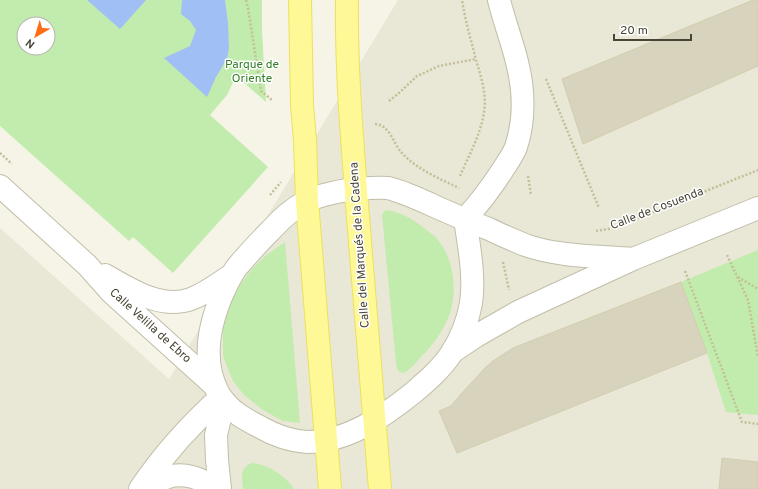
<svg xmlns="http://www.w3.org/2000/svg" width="758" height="489" font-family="Overpass,sans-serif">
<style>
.residential{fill:#e9e7d5}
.green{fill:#c2ecad;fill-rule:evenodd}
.water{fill:#a0bff5}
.building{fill:#d7d3bc;stroke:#d3cdaf}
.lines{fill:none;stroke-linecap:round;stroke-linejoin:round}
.minor-casing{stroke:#c1bea9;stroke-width:24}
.major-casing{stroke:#ece15e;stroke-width:24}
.path{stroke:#c4be99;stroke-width:2.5;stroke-dasharray:2 2;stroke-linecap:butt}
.minor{stroke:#fff;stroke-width:22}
.major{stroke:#fff896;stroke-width:22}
.labels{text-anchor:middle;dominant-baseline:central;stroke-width:3;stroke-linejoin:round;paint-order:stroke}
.park-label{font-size:12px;fill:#327f24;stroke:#fff}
.street-label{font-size:12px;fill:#494536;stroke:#fff}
</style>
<rect width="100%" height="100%" fill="#f5f4e7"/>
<!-- residential -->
<path class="residential" d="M 398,0 L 758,0 L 758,489 L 0,489 L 0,228 L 169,379 Z"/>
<!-- green -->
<path class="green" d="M 0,0 L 262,0 L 262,30 L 266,102 L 236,76 L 227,95 L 210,115 L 268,167 L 173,273 L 133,237 L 129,241 L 0,126 ZM 24,24 L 48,24 L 48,48 L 24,48 Z
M 386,210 C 401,212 413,219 424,228 C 429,232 435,236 438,240 C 454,260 458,292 449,316 C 443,331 433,345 422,356 C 416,362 411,369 404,373 C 398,373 397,368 396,363 L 382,215 L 384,212 Z
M 285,242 L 300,423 L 283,421 L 263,410 L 244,395 L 233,381 L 223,356 L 223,330 L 230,301 L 242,282 L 252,269 L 265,256 Z
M 758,250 L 758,415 L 726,412 L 707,353 L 681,282 Z
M 252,463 C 268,464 286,476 294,489 L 243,489 C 242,478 239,468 252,463 Z"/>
<!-- water -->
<path class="water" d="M 87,0 L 146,0 L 120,29 Z
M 182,0 L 225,0 L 228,23 L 229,48 L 227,59 L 216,77 L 207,97 L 164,58 L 190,46 L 196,30 L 190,21 L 181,14 Z"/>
<!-- building -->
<path class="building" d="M 753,0 L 758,0 L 758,66 L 583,144 L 562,79 Z
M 681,282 L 707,353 L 457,453 L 439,411 L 451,406 L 461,394 L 486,367 L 493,361 L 513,348 Z
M 722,458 L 758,462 L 758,489 L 719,489 Z"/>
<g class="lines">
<!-- minor casing -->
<g class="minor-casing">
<path id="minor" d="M 0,186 L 87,265 L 111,292 L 214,385
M 465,219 C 469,246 475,277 471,303 C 468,321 460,340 451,354 C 441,369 427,381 413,393 C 383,417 347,442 307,442 C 290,441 274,435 260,427 C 247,420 233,413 224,401 C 217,394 214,384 211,374 C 205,347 211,322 221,297 C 226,286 230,276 237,267 C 248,254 259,242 271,230 C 281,219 292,209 305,202 C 318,195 344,190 358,189 C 368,188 378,187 388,188 C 404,192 419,199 434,206 C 452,214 470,222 489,229 C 501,235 513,240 525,245 C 559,257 598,256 633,259
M 465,219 C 479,204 491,188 502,171 C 507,163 513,155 516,147 C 525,120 524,89 517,62 C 512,41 504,21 499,0
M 105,275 C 130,289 161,310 191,299 C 205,294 218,284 230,276
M 452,352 L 476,336 L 518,312 L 633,259 L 758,208
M 140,489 C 163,455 190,425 221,397
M 146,489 C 153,485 160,480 168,477 C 183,472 203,478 214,489
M 220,489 L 217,460 L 216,435 L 224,401"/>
</g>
<!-- major casing -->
<g class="major-casing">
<path id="major" d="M 300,0 L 302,105 L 305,140 L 307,201 L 330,489
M 347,0 C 346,68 352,137 357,205 C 364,300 373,394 380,489"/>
</g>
<!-- path -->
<path class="path" d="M 246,0 L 248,8 L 261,91 L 272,100
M 546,79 L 599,208
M 389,101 L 398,94 L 417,76 L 439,66 L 476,59
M 375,124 C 390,125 393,143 401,152 C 416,169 440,179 459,188
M 0,153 L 12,164
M 460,176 C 469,155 481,134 484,112 C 487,94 481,77 476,60 C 471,40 465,20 462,0
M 528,176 L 531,195
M 270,195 L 281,182
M 596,231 L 614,228 L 758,170
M 727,255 L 748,300 L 758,357
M 503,262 L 509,290
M 685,271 L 742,422 L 758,424
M 738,277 L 758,289"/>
<!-- minor -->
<use href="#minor" class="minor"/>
<!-- major -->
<use href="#major" class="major"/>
</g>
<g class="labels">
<!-- park labels -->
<g class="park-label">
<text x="252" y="65">Parque de<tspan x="252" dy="14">Oriente</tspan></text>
</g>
<!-- street labels -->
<g class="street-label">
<text transform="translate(657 209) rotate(-21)">Calle de Cosuenda</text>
<text transform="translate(360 245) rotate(-94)">Calle del Marqués de la Cadena</text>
<text transform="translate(150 326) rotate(42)">Calle Velilla de Ebro</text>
</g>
</g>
<!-- north arrow -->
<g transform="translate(36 36) rotate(218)"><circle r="19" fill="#ffffff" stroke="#b6b5af"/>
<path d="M0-3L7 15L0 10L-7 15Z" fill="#ff6c14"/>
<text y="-6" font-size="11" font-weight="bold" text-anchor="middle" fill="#494536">N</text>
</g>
<!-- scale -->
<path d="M614 34v6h77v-6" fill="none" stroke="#494536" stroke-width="2"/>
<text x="620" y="34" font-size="12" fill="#494536" stroke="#ffffff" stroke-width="3" paint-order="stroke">20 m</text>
</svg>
